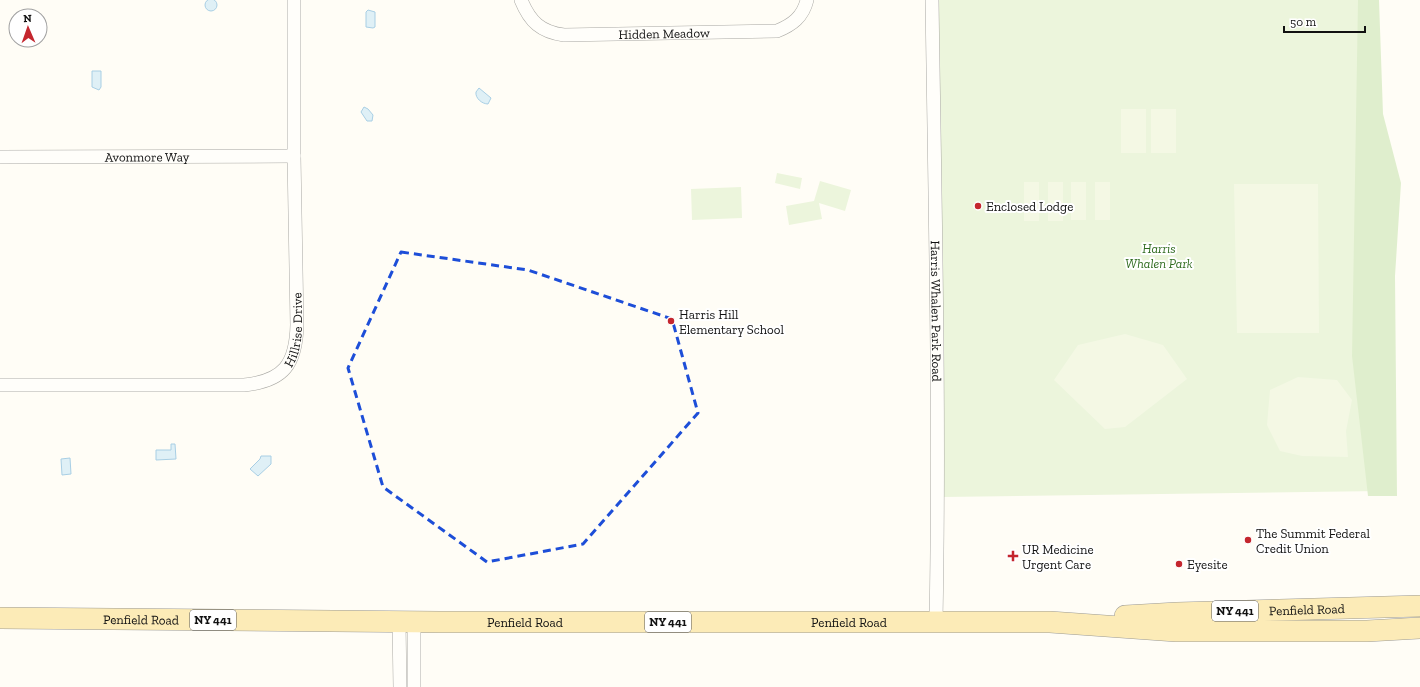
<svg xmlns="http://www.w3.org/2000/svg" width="1420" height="687" font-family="'Zilla Slab',serif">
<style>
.green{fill:#d5ebbd}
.forest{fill:#b9dc9c}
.pitch{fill:#e6f2cf}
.water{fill:#b9e0f7;stroke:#3f96cf}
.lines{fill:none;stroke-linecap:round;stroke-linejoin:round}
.street-casing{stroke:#444;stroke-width:14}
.primary-casing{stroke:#222;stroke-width:22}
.street{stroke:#fff;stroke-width:13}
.primary{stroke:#f9d66b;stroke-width:21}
.marked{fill:none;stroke:#1d4ed8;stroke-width:3;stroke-dasharray:8 5;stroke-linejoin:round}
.poi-dot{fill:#c4262e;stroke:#fff;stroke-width:1.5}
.labels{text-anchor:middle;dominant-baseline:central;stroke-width:4;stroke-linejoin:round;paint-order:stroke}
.shield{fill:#fff;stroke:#585858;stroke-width:1}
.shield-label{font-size:12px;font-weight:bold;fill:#111}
.street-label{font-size:13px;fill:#111;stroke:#fff}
.poi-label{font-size:13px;fill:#111;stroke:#fff;text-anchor:start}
.park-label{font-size:13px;font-style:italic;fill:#2f6b1f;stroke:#fff}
</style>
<rect width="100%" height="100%" fill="#fffdf5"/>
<!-- green -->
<path class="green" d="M 938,0 L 1371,0 L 1381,491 L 943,497 Z
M 777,173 L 802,178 L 800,189 L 775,183 Z
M 820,181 L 851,190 L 845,211 L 819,203 L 822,219 L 789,225 L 786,206 L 814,201 Z
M 741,187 L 742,218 L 692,220 L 691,189 Z"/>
<!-- forest -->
<path class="forest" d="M 1358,0 L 1379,0 L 1383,114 L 1401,183 L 1395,276 L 1397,496 L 1368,496 L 1352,356 Z"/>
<!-- pitch -->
<path class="pitch" d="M 1121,109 L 1146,109 L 1146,153 L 1121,153 Z
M 1151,109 L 1176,109 L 1176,153 L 1151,153 Z
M 1024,182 L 1039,182 L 1039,221 L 1024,221 Z
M 1048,182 L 1063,182 L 1063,221 L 1048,221 Z
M 1071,182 L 1086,182 L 1086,220 L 1071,220 Z
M 1095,182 L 1110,182 L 1110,220 L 1095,220 Z
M 1234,184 L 1318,184 L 1319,333 L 1237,333 Z
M 1125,334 L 1163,345 L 1187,379 L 1125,427 L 1105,429 L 1054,380 L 1078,345 Z
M 1298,377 L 1337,380 L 1352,400 L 1346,431 L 1348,457 L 1302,456 L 1280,451 L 1267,425 L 1270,390 Z"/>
<!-- water -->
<path class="water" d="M205 5a6 6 0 1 1 12 0a6 6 0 1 1-12 0Z
M 368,10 L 375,12 L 375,27 L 373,28 L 366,27 L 366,12 Z
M 92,71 L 101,71 L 101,87 L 99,90 L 92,87 Z
M 479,88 L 491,98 L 488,104 C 482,104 475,98 476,92 Z
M 364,107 L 368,109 L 373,115 L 372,121 L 367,121 L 361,112 Z
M 171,444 L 175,444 L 176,459 L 156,460 L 156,450 L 171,450 Z
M 261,456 L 271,456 L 271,464 L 258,476 L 250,469 L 260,459 Z
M 70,458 L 71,474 L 62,475 L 61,459 Z"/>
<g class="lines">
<!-- street casing -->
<g class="street-casing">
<g id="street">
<path id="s1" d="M 521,0 C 530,22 541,32 564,35 L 777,31 C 792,25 803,17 807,0"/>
<path id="s2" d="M 932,0 C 935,207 940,414 936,621"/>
<path id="s3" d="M 0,157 L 294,156"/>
<path id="s4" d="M 0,385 L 244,385 C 284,381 296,364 297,325 L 294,156 L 294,0"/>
<path d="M 399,622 L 400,687"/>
<path d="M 414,622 L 414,687"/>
</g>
</g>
<!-- primary casing -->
<g class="primary-casing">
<g id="primary">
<path id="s5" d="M 1125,616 L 1177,613 L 1420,606"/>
<path id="s6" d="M 0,618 L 439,622 L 1050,622 L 1176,631 L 1367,631 L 1420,628"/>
</g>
</g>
<!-- street -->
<use href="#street" class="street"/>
<!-- primary -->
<use href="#primary" class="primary"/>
</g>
<!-- marked area -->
<path d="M0 0H1420V687H0ZM 401,252 L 528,270 L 672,319 L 698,413 L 583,544 L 487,562 L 383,487 L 348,368 Z" fill="#fffdf5" fill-opacity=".55" fill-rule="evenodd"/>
<path class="marked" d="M 401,252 L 528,270 L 672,319 L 698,413 L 583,544 L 487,562 L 383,487 L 348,368 Z"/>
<!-- markers -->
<g class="poi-dot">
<circle cx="978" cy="206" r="4"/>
<circle cx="671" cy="321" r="4"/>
<circle cx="1248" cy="540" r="4"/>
<path d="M1011 550h4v4h4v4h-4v4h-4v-4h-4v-4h4z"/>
<circle cx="1179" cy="564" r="4"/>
</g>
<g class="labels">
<!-- shield labels -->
<g class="shield">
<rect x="1212" y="601" width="46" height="20" rx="3"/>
<rect x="190" y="610" width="46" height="20" rx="3"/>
<rect x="645" y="612" width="46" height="20" rx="3"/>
</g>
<g class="shield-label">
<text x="1235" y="611">NY 441</text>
<text x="213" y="620">NY 441</text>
<text x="668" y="622">NY 441</text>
</g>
<!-- street labels -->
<g class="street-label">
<text stroke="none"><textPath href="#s1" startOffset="159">Hidden Meadow</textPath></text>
<text stroke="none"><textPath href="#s3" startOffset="147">Avonmore Way</textPath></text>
<text stroke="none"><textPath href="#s2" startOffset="311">Harris Whalen Park Road</textPath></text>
<text stroke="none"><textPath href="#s4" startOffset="330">Hillrise Drive</textPath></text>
<text stroke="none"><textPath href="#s5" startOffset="182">Penfield Road</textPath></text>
<text stroke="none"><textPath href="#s6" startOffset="141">Penfield Road</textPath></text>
<text stroke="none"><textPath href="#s6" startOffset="849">Penfield Road</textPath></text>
<text stroke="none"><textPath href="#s6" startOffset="525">Penfield Road</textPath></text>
</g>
<!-- poi labels -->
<g class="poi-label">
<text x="986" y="206">Enclosed Lodge</text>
<text x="679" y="314">Harris Hill<tspan x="679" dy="15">Elementary School</tspan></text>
<text x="1256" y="533">The Summit Federal<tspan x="1256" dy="15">Credit Union</tspan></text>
<text x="1022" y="549">UR Medicine<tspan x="1022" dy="15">Urgent Care</tspan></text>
<text x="1187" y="564">Eyesite</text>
</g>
<!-- park labels -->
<g class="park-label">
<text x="1159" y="248">Harris<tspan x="1159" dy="15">Whalen Park</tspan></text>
</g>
</g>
<!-- north arrow -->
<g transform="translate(28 28) rotate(358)"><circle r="19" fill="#ffffff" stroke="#a0a0a0"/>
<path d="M0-3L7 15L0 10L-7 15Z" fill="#c4262e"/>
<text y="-6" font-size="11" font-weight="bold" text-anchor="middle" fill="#111111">N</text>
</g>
<!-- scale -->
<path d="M1284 26v6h81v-6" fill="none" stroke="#111111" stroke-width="2"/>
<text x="1290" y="26" font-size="12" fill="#111111" stroke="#ffffff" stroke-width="3" paint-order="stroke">50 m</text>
</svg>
